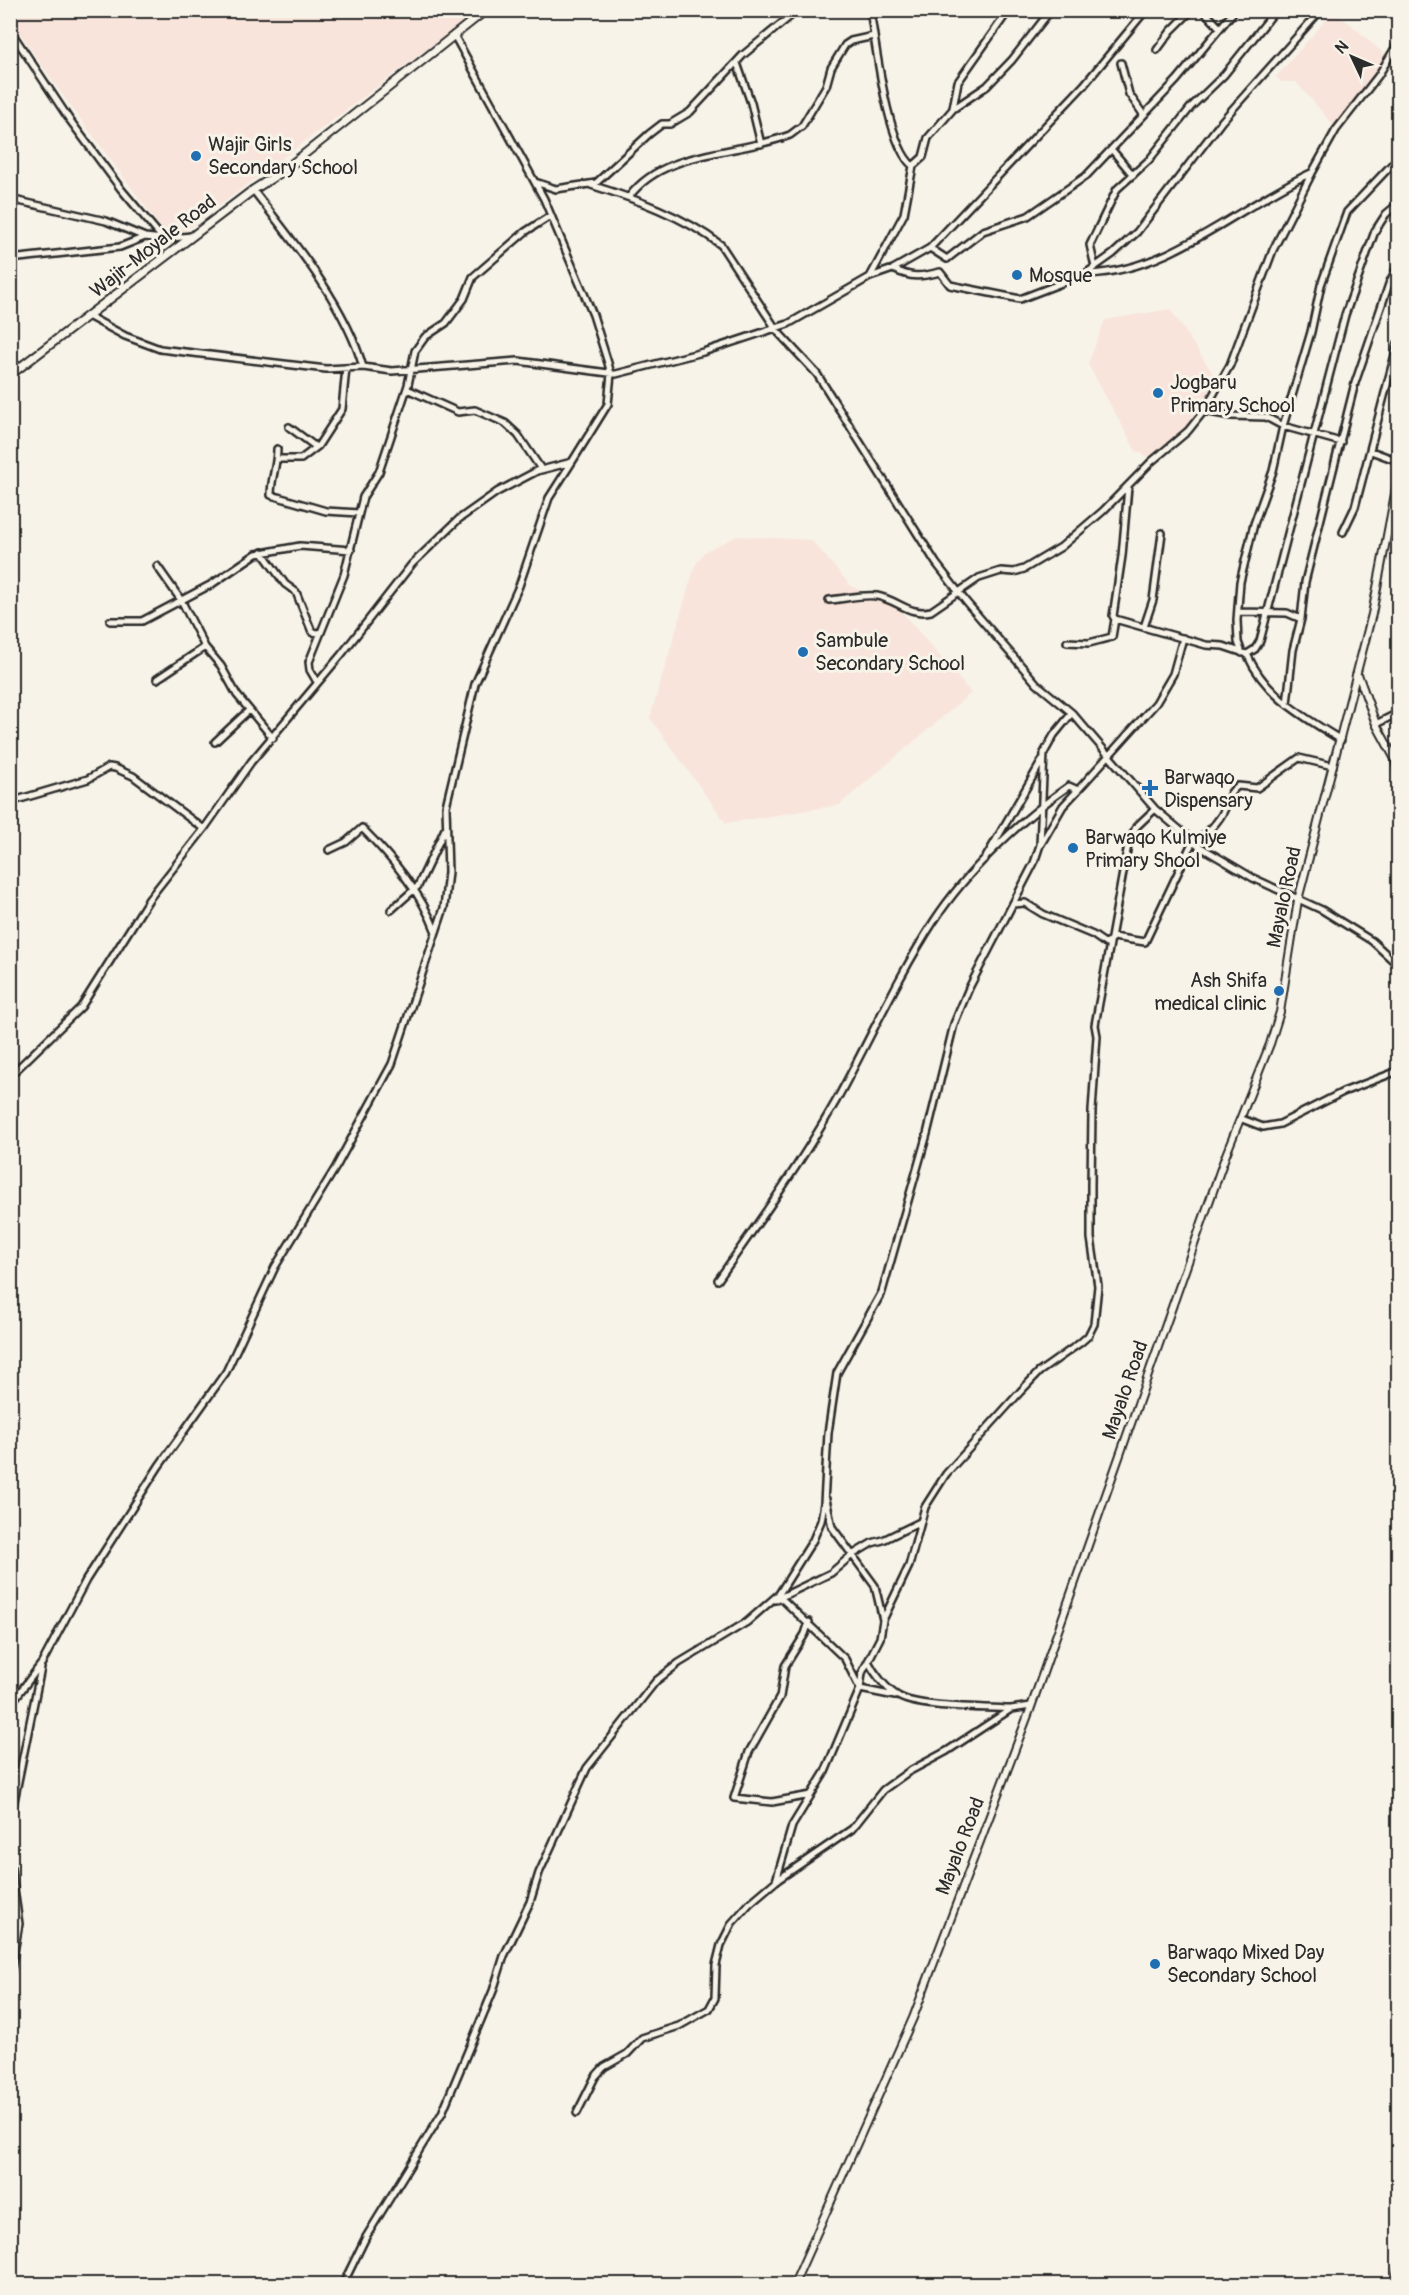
<svg xmlns="http://www.w3.org/2000/svg" width="1409" height="2295" font-family="Pangolin,sans-serif">
<style>
.built{fill:#f8e4da}
.lines{fill:none;stroke-linecap:round;stroke-linejoin:round}
.minor-casing{stroke:#2b2b2b;stroke-width:10}
.tertiary-casing{stroke:#2b2b2b;stroke-width:10}
.secondary-casing{stroke:#2b2b2b;stroke-width:11}
.minor{stroke:#f7f3e8;stroke-width:5}
.tertiary{stroke:#f7f3e8;stroke-width:6}
.secondary{stroke:#f7f3e8;stroke-width:7}
.poi-dot{fill:#1f6fb2;stroke:#f7f3e8;stroke-width:2}
.labels{text-anchor:middle;dominant-baseline:central;stroke-width:6;stroke-linejoin:round;paint-order:stroke}
.poi-label{font-size:20px;fill:#2b2b2b;stroke:#f7f3e8;text-anchor:start}
.street-label{font-size:20px;fill:#2b2b2b;stroke:#f7f3e8}
</style>
<rect width="100%" height="100%" fill="#f7f3e8"/>
<filter id="ink" filterUnits="userSpaceOnUse"><feTurbulence type="fractalNoise" baseFrequency=".0167" numOctaves="2"/><feDisplacementMap in="SourceGraphic" scale="12" xChannelSelector="R" yChannelSelector="G"/><feConvolveMatrix kernelMatrix="1 2 1 2 8 2 1 2 1" color-interpolation-filters="sRGB"/></filter>
<g filter="url(#ink)">
<!-- built -->
<path class="built" d="M 10,11 L 478,11 L 187,230 L 168,237 L 53,82 L 11,20 Z
M 1332,13 L 1348,22 L 1388,57 L 1378,74 L 1335,127 L 1296,82 L 1282,82 L 1276,77 Z
M 1170,309 L 1218,381 L 1195,423 L 1149,457 L 1136,451 L 1088,364 L 1105,320 Z
M 737,536 L 811,540 L 851,586 L 901,611 L 971,693 L 839,805 L 726,823 L 650,718 L 695,566 L 704,552 Z"/>
<g class="lines">
<!-- minor casing -->
<g class="minor-casing">
<path id="minor" d="M 493,10 L 495,10
M 870,10 C 876,45 887,146 913,166
M 1203,10 L 1220,28
M 10,30 L 69,119 L 121,189 L 163,239
M 1157,50 L 1171,31 L 1192,10
M 737,63 L 751,103 L 761,144
M 1121,63 L 1129,94 L 1143,114
M 953,108 L 958,82 L 1009,10
M 1112,150 L 1133,175
M 535,182 L 556,189 L 596,183 L 649,134 L 662,124 L 670,124 L 690,112 L 743,55 L 798,10
M 591,185 C 636,199 683,216 721,245 L 778,332 L 817,374 L 936,563 L 967,603 L 1037,684 L 1072,713 L 1155,809 L 1193,841 L 1145,942 L 1113,937 L 1106,944 L 1093,935 L 1043,914 L 1025,903 L 1013,904
M 253,190 C 293,241 345,304 363,367
M 629,197 C 664,149 738,155 790,135 L 802,126 L 826,86 L 831,68 L 845,45 L 851,41 L 874,36
M 10,199 L 106,221 L 145,237
M 930,248 L 947,259 L 983,231 L 1028,216 L 1086,176 L 1177,80 L 1235,10
M 10,259 L 120,247 L 145,237 L 163,239 L 191,236
M 1095,267 L 1090,245 L 1117,189 L 1149,160 L 1191,107 L 1224,75 L 1276,10
M 893,269 C 911,278 921,277 940,272 L 950,285 L 1020,299 L 1085,274 L 1113,254 L 1137,232 L 1222,121 L 1321,10
M 1087,274 C 1172,271 1237,207 1311,173
M 870,277 L 904,214 L 913,166 L 923,157 L 928,138 L 953,109 L 987,86 L 1012,60 L 1051,10
M 88,316 L 125,336 L 160,349 L 326,369 L 363,367 L 392,371 L 518,361 L 616,374 L 703,352 L 788,324 L 870,277 L 893,269 L 930,248 L 1084,85 L 1146,10
M 407,389 L 458,412 L 475,410 L 505,423 L 518,435 L 541,469
M 1204,411 L 1231,416 L 1266,417 L 1283,426 L 1341,442
M 289,427 L 316,447
M 277,449 C 277,466 271,478 271,495 L 326,511 L 359,513
M 1371,451 L 1398,461
M 277,459 L 301,459 L 318,446 L 342,409 L 346,368
M 1128,487 L 1122,556 L 1113,616 L 1115,619 L 1206,645 L 1223,646 L 1247,654 L 1255,649 L 1260,641 L 1345,315 L 1375,231 L 1386,214 L 1398,204
M 1343,532 L 1355,507 L 1398,343
M 262,552 L 285,584 L 296,592 L 312,632 L 319,633
M 157,566 L 181,600 L 205,647 L 221,666 L 237,695 L 273,738
M 829,600 C 844,599 862,594 877,596 C 898,600 909,616 931,611 L 979,578 L 1001,571 L 1014,572 L 1024,569 L 1061,547 L 1103,511 L 1151,462 L 1188,431 L 1204,411 L 1230,365 L 1273,250 L 1312,173 L 1336,130 L 1378,76 L 1398,43
M 1239,612 L 1287,613 L 1301,619
M 110,621 L 142,621 L 212,584 L 256,554 L 300,546 L 351,550
M 1144,627 L 1153,600 L 1162,533
M 1067,642 L 1089,643 L 1112,637 L 1115,619
M 1242,653 L 1238,642 L 1237,620 L 1240,582 L 1254,524 L 1273,471 L 1283,426 L 1311,332 L 1321,285 L 1347,212 L 1398,158
M 1247,654 C 1266,697 1303,716 1341,740
M 157,679 L 205,647
M 317,682 L 310,670 L 309,662 L 344,575 L 363,497 L 379,472 L 408,385 L 415,351 L 425,337 L 446,323 L 464,299 L 473,277 L 525,232 L 550,216
M 1287,704 L 1293,650 L 1301,619 L 1305,582 L 1324,506 L 1355,383 L 1389,284 L 1398,265
M 1376,724 L 1398,713
M 215,742 L 248,711
M 1333,766 L 1299,758 L 1257,788 L 1238,786 C 1229,792 1229,797 1226,806 C 1220,821 1206,836 1192,842 L 1253,878 L 1322,910 L 1372,941 L 1398,965
M 10,802 L 88,779 L 109,767 L 115,768 L 133,776 L 204,829
M 1041,844 L 1063,806 L 1078,790
M 329,850 L 346,842 L 362,828 C 392,858 421,892 436,932
M 985,859 L 1043,759
M 391,910 L 418,886 L 445,829
M 10,1076 L 81,1007 L 149,899 L 204,829 L 251,762 L 341,655 L 412,564 L 459,519 L 497,492 L 537,471 L 572,462 L 608,404 L 611,374 L 608,363 L 593,315 L 544,199 L 454,35
M 1242,1119 L 1263,1127 L 1280,1124 L 1343,1092 L 1398,1071
M 718,1280 C 759,1222 801,1163 836,1101 C 869,1041 897,978 934,921 C 966,872 1021,819 1069,786 L 1078,790 L 1156,703 L 1173,674 L 1183,638
M 826,1499 L 832,1527 L 875,1586 L 883,1620
M 781,1598 L 845,1659 L 860,1689 L 895,1696
M 775,1600 L 831,1573 L 852,1555 L 872,1543 L 883,1540 L 920,1522
M 809,1622 L 805,1634 L 785,1666 L 780,1697 L 749,1752 L 734,1798 L 772,1802 L 811,1795
M 868,1661 C 874,1673 886,1689 898,1696 C 917,1708 984,1707 1009,1709
M 10,1705 L 42,1663 L 86,1580 L 159,1466 L 226,1372 L 275,1267 L 336,1167 L 392,1064 L 444,908 L 448,872 L 446,806 L 475,684 L 519,586 L 549,498 L 572,462
M 10,1821 L 41,1668
M 10,1861 L 19,1924 L 10,1975
M 776,1881 L 852,1829 L 883,1790 L 908,1772 L 947,1751 L 1011,1709 L 1031,1706
M 577,2113 L 595,2077 L 604,2067 L 627,2054 L 642,2038 L 679,2026 L 709,2009 L 715,1998 L 716,1965 L 721,1945 L 732,1923 L 750,1903 L 776,1881 L 792,1826 L 825,1772 L 860,1689 L 862,1673 L 880,1638 L 883,1620 L 909,1566 L 925,1507 L 946,1474 L 1020,1392 L 1039,1372 L 1080,1343 L 1088,1336 L 1094,1324 L 1098,1286 L 1091,1238 L 1091,1185 L 1092,1111 L 1097,1036 L 1095,1025 L 1128,845 L 1136,827 L 1155,809
M 343,2284 L 366,2237 L 442,2113 L 493,1991 L 504,1956 L 530,1902 L 539,1873 L 587,1768 L 656,1681 L 679,1663 L 747,1622 L 779,1594 L 813,1540 L 821,1521 L 824,1503 L 828,1433 L 837,1373 L 882,1292 L 927,1134 L 954,1024 L 969,988 L 1034,863 L 1040,845 L 1044,753 L 1054,735 L 1072,713"/>
</g>
<!-- tertiary casing -->
<g class="tertiary-casing">
<path id="tertiary" d="M 1356,675 L 1359,677 L 1376,724 L 1395,759 L 1398,774
M 794,2284 L 913,2018 L 1030,1710 L 1225,1157 L 1270,1044 L 1280,1012 L 1298,900 L 1372,614 L 1398,478
M 1395,2284 L 1398,2270"/>
</g>
<!-- secondary casing -->
<g class="secondary-casing">
<path id="secondary" d="M 10,375 L 253,190 L 283,171 L 486,10"/>
</g>
<!-- minor -->
<use href="#minor" class="minor"/>
<!-- tertiary -->
<use href="#tertiary" class="tertiary"/>
<!-- secondary -->
<use href="#secondary" class="secondary"/>
</g>
</g>
<!-- markers -->
<g class="poi-dot">
<circle cx="196" cy="156" r="6"/>
<circle cx="1017" cy="275" r="6"/>
<circle cx="1158" cy="393" r="6"/>
<circle cx="803" cy="652" r="6"/>
<path d="M1147 779h6v6h6v6h-6v6h-6v-6h-6v-6h6z"/>
<circle cx="1073" cy="848" r="6"/>
<circle cx="1279" cy="991" r="6"/>
<circle cx="1155" cy="1964" r="6"/>
</g>
<g class="labels">
<!-- poi labels -->
<g class="poi-label">
<text x="208" y="144">Wajir Girls<tspan x="208" dy="23">Secondary School</tspan></text>
<text x="1029" y="275">Mosque</text>
<text x="1170" y="382">Jogbaru<tspan x="1170" dy="23">Primary School</tspan></text>
<text x="815" y="640">Sambule<tspan x="815" dy="23">Secondary School</tspan></text>
<text x="1164" y="777">Barwaqo<tspan x="1164" dy="23">Dispensary</tspan></text>
<text x="1085" y="837">Barwaqo Kulmiye<tspan x="1085" dy="23">Primary Shool</tspan></text>
<text x="1267" y="980" text-anchor="end">Ash Shifa<tspan x="1267" dy="23">medical clinic</tspan></text>
<text x="1167" y="1952">Barwaqo Mixed Day<tspan x="1167" dy="23">Secondary School</tspan></text>
</g>
<!-- street labels -->
<g class="street-label">
<text transform="translate(153 246) rotate(-38)">Wajir-Moyale Road</text>
<text transform="translate(1284 897) rotate(-78)">Mayalo Road</text>
<text transform="translate(1125 1390) rotate(-71)">Mayalo Road</text>
<text transform="translate(960 1846) rotate(-69)">Mayalo Road</text>
</g>
</g>
<!-- margin -->
<rect width="1409" height="2295" fill="none" stroke="#f7f3e8" stroke-width="36"/>
<rect x="18" y="18" width="1373" height="2259" fill="none" stroke="#2b2b2b" stroke-width="2" filter="url(#ink)"/>
<!-- north arrow -->
<g transform="translate(1352 57) rotate(314)" stroke="#f7f3e8" stroke-width="4.5" paint-order="stroke">
<path d="M0-4.5L10 22L0 15L-10 22Z" fill="#2b2b2b"/>
<text y="-9" font-size="16" font-weight="bold" text-anchor="middle" fill="#2b2b2b">N</text>
</g>
</svg>
